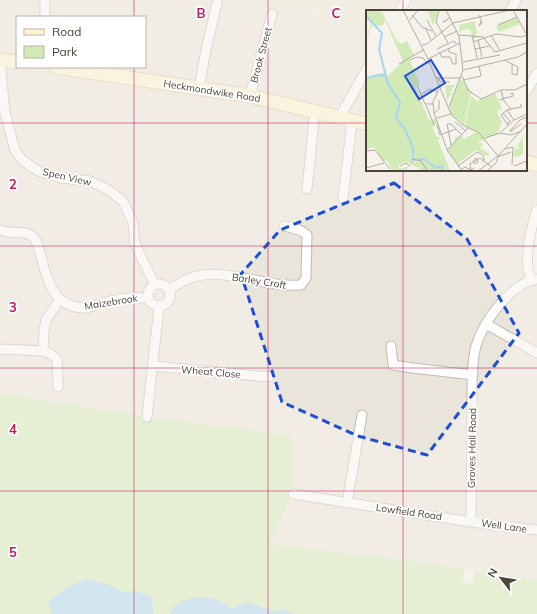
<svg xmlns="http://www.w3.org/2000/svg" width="537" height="614" font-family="Mulish,sans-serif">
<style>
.residential{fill:#eae5da;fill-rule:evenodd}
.education{fill:#efe8d6}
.green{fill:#d2eab5}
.water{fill:#a9d4f2}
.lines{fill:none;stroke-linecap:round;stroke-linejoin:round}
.minor-casing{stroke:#c2bbae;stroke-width:11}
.secondary-casing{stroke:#d6c79b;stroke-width:15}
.minor{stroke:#fff;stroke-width:9}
.secondary{stroke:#fff3cd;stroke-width:13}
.marked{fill:none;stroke:#1d4ed8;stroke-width:3;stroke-dasharray:8 5;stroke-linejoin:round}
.grid{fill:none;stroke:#c2185b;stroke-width:1;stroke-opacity:0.55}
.labels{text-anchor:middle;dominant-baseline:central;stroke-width:3.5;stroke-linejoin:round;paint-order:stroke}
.street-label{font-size:10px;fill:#4b4439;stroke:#fff}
.inset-river{fill:none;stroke:#a9d4f2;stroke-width:2}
.inset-road{fill:none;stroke:#b2ada4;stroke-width:1}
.view{fill:#1d4ed8;fill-opacity:0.15;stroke:#1d4ed8;stroke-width:2}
.inset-edge{fill:none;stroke:#4b4439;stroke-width:2}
.grid-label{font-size:13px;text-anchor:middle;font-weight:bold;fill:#c2185b;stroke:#fff;stroke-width:3.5;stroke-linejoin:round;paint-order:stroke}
</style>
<rect width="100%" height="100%" fill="#f6f3ec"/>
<!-- residential -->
<path class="residential" d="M 0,0 L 537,0 L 537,210 L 528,273 L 537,279 L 537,579 L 474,571 L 415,561 L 269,544 L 293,494 L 147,417 L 0,393 ZM 367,11 L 526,11 L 526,170 L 367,170 ZM 17,17 L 145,17 L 145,67 L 17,67 Z"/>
<!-- education -->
<path class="education" d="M 253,0 L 395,0 L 388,11 L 367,11 L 367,26 Z"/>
<!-- green -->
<path class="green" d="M 0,393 L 147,417 L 291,435 L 293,494 L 269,544 L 415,561 L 465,569 L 463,583 L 473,584 L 474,571 L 537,579 L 537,614 L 0,614 Z"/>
<!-- water -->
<path class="water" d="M 88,579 L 108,584 L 123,592 L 136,591 L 152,597 L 153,614 L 52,614 L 48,601 L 73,584 Z
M 196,597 L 213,598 L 233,608 L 249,602 L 272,611 L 286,610 L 295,614 L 170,614 C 172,603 186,600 196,597 Z"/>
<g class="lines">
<!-- minor casing -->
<g class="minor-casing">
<path id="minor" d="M 45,0 L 45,17
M 400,11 L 406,0
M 510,11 L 516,0
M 0,60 L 5,113 L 15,150 L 22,160 L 38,171 L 61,178 L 90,181 L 107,189 L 123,201 L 133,223 L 135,244 L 155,285
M 199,88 L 206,50 L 217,3
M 526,92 L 537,73
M 250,96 L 272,14
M 339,118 L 367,69
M 307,189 L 315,111
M 343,198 L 352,121
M 0,230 C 10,235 24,229 33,237 C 38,242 39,249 41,256 C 47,280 53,307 84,308 C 90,308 96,305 102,303 C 116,299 133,297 148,298
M 531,280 C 523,259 530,231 537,210
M148 295a11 11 0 1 1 22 0a11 11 0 1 1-22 0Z
M 169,290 C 176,285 184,280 193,277 C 226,267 266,288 301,285 L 306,278 L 307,235 C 301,229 292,228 284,226
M 486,324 L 537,353
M 391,346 L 393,365 L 413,368 L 473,375
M 0,349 L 43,351 L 49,353 L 57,359 L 58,387
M 43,351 L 44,331 L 46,320 L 60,299
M 153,366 L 269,377
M 147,417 L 159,307
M 293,494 L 471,522 L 537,530
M 347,503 L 362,415
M 471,522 C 471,484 472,447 472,409 C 472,391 471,363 476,346 C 483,322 511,283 537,279"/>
</g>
<!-- secondary casing -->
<g class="secondary-casing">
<path id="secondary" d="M 0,60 L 17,62
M 56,67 L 250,96 L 367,124
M 526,162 L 537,165"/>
</g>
<!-- minor -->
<use href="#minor" class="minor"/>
<!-- secondary -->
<use href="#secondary" class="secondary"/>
</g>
<!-- marked area -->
<path d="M0 0H537V614H0ZM 394,183 L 467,239 L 519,333 L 427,455 L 358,436 L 282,402 L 241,274 L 280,230 Z" fill="#f6f3ec" fill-opacity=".55" fill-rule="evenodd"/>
<path class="marked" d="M 394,183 L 467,239 L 519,333 L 427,455 L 358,436 L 282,402 L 241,274 L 280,230 Z"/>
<!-- grid -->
<path class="grid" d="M 134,0 L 134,17M 268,0 L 268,614M 403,0 L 403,11M 134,67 L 134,614M 0,123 L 367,123M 526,123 L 537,123M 403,170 L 403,614M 0,246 L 537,246M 0,368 L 537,368M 0,491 L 537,491"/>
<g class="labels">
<!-- street labels -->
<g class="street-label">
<text transform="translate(261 55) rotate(-75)">Brook Street</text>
<text transform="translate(212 91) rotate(9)">Heckmondwike Road</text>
<text transform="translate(67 177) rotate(13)">Spen View</text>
<text transform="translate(259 281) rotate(9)">Barley Croft</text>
<text transform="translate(111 302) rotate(-9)">Maizebrook</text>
<text transform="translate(211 372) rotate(5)">Wheat Close</text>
<text transform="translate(472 448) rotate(-89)">Groves Hall Road</text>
<text transform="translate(409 512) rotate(8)">Lowfield Road</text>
<text transform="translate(504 526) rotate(8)">Well Lane</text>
</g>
</g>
<!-- overview -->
<g transform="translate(366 10)">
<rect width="161" height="161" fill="#f6f3ec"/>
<path d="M 0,0 L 15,0 L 31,31 L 35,34 L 41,31 L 48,45 L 43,48 L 54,74 L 49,76 L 63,110 L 70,109 L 71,114 L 66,117 L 71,127 L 75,127 L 72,130 L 84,161 L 51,161 L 56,156 L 52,158 L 46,155 L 47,152 L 54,151 L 57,155 L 53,150 L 46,149 L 45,153 L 38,152 L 32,156 L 33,159 L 43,156 L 40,160 L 27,161 L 21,150 L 17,151 L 8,137 L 0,139 L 0,68 L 20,62 L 21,67 L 37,51 L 19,10 L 16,16 L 6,15 L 0,30 L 5,13 L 0,6 ZM 60,0 L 72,2 L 67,16 L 63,4 ZM 151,8 L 154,14 L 133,22 L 130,17 L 132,15 ZM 109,11 L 111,24 L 108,24 L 107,25 L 108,24 L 111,25 L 108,27 L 113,27 L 107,29 L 104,19 L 96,20 L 94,23 L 93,15 ZM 95,68 L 105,82 L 98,115 L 85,104 L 83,95 ZM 79,75 L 89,75 L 84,82 L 87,85 L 84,85 L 81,91 ZM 129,83 L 136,99 L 129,103 L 131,102 L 136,112 L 132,123 L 112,132 L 117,134 L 114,138 L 124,144 L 121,146 L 110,140 L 91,154 L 81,140 L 89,131 L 89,127 L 95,126 L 98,129 L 111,122 L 99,116 L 105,86 L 111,91 ZM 157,126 L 157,144 L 149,148 L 147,144 L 150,138 L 154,139 L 152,135 Z" fill="#d2eab5"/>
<path class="inset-river" d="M 0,6 L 16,23 L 13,39 L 22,74 L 34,92 L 30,108 L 39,119 L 47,138 L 47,150 L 58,149 L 70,158 L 76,156 L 77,161M 0,68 L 12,65 L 20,66"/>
<path class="inset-road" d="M 37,0 L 62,49 L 85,104 L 95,114 L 113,123 L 132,146M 73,0 L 70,12 L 82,33M 80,0 L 93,26 L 97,60 L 83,97M 147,0 L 161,25M 46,5 L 56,17 L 66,21M 113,5 L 116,13 L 113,16 L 115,11M 44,10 L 52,0M 61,10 L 70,26M 81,10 L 77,12 L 84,8M 132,15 L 151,7M 60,19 L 65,30M 93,25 L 117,27M 106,25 L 111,48M 125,25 L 134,41M 78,27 L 91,21M 117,27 L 129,42 L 161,33M 112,30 L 116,47M 107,32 L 130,24 L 155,27 L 161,25M 56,35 L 61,34 L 87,13 L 144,0M 71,39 L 88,31 L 90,34M 109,39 L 124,36M 73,42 L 76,47 L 84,47 L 87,54 L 90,54 L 90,44 L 83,42 L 82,38M 62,49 L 94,33M 44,50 L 51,47 L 57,48 L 61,53M 138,50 L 152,57 L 151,65 L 146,64 L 146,55M 97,52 L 134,45M 33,54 L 57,40M 97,60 L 152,47 L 161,42M 96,66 L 102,80 L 115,89 L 135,80 L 149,80 L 161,74M 70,68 L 95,68M 73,68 L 74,72 L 84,72M 97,70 L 115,66 L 113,56M 51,75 L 59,94 L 67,94M 73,79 L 67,92 L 68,103 L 81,140 L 96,161M 135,80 L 138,91 L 145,99M 55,84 L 64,79 L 71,82M 133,90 L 147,86 L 147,83 L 144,84M 60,95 L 68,115M 141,100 L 148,110M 68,103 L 73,99 L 73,90M 137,103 L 144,111 L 141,114M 71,108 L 85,104M 89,112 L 100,121M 71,115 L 74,125 L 90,119M 142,115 L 135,105 L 141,100 L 155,97 L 155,94M 144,121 L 154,110 L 161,107M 135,122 L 148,110 L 161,104M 144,122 L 155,114M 119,128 L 134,123 L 145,125 L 156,121M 85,135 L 81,114 L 85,114 L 96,125M 139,139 L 147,137 L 146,155M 81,140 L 102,118M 0,141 L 9,140 L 24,159M 131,147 L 145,142M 110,148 L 112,152 L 109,154 L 107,151 ZM 46,149 L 55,151 L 62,161M 34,156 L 40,153 L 43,156 L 47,151M 92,156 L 111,142 L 117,145 L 118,150 L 116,152M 148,156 L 161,151M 0,158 L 18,153M 95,160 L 99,157 L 105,160 L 108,158M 105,161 L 104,154 L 114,148 L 126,157M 112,161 L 132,146 L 161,114M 121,161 L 130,153 L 132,147"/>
<path class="view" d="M 65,50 L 79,73 L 53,89 L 39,66 Z"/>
<rect width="161" height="161" class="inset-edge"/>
</g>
<g class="grid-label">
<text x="201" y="18">B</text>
<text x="336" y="18">C</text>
<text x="13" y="189">2</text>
<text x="13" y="312">3</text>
<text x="13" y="434">4</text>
<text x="13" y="557">5</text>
</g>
<!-- legend -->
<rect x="16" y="16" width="130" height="52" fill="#ffffff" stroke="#b7b4b0"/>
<rect x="24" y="29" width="20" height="6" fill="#fff3cd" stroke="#b7b4b0"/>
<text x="52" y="36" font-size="12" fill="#4b4439">Road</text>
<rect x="24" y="46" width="20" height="12" fill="#d2eab5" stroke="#b7b4b0"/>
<text x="52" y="56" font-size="12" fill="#4b4439">Park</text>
<!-- north arrow -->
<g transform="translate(501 578) rotate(301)" stroke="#ffffff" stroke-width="3" paint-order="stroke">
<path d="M0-3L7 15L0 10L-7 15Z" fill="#4b4439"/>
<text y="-6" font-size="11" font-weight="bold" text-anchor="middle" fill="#4b4439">N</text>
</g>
</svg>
